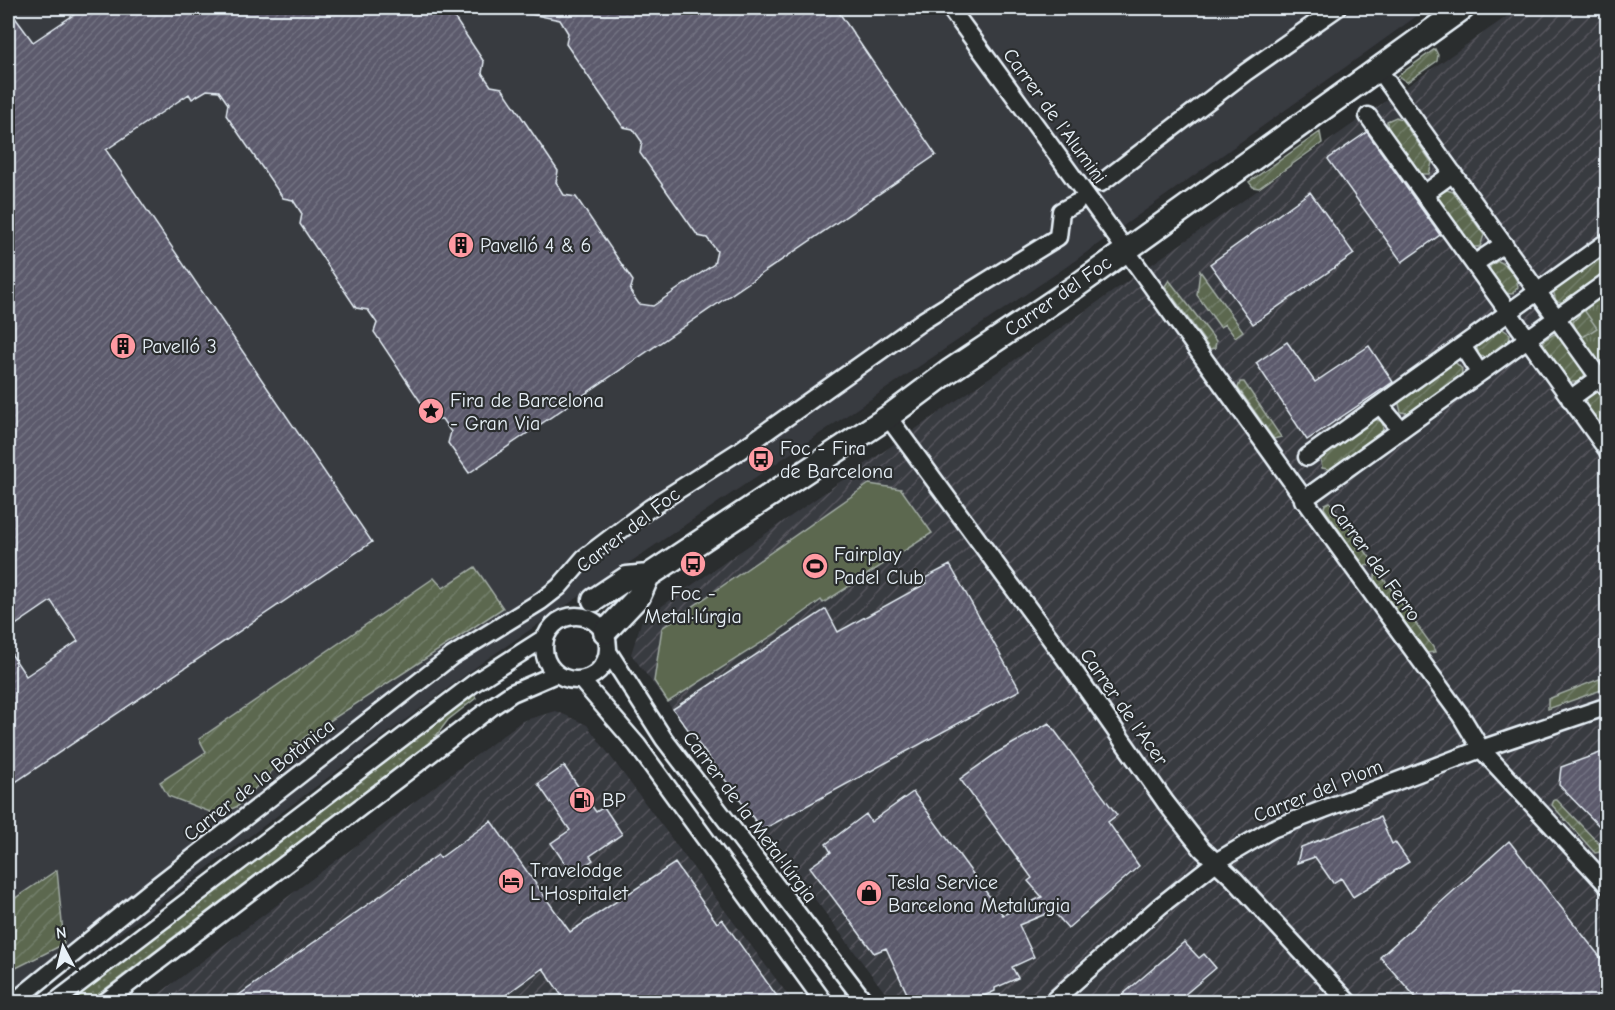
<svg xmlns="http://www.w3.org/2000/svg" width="1615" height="1010" font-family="'Comic Neue',sans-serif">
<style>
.built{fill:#393a41}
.industrial{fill:url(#industrial-furrows)}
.grass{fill:url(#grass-dots);stroke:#a2aca4;stroke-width:1.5}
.park{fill:url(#park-tufts);stroke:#a2aca4;stroke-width:1.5}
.garden{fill:url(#garden-furrows);stroke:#a2aca4;stroke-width:1.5}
.pitch{fill:#5b6850;stroke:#a2aca4;stroke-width:1.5}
.building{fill:url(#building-hatch);stroke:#e8f1f8;stroke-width:1.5}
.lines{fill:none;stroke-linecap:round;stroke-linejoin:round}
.street-casing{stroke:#e8f1f8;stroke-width:21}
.secondary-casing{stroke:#e8f1f8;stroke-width:27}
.street{stroke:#2a2d2e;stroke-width:16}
.secondary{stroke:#2a2d2e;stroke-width:22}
.labels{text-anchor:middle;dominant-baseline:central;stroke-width:4.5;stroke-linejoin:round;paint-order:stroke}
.street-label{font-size:20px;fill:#e8f1f8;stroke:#2a2d2e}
.poi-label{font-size:20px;fill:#e8f1f8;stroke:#2a2d2e;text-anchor:start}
</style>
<defs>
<pattern id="industrial-furrows" width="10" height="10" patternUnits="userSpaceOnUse" patternTransform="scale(1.5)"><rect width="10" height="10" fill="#393a41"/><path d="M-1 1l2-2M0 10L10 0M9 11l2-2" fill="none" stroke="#56575d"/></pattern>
<pattern id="grass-dots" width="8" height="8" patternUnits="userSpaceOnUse" patternTransform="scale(1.5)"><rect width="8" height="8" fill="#5b6850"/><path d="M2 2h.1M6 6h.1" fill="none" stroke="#737e6a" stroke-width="1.8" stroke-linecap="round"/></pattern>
<pattern id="park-tufts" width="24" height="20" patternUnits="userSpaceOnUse" patternTransform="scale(1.5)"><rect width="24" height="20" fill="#5b6850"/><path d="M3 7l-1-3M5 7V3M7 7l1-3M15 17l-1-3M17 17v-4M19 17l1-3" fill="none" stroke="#737e6a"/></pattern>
<pattern id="garden-furrows" width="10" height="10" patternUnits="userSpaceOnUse" patternTransform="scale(1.5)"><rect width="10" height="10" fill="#5b6850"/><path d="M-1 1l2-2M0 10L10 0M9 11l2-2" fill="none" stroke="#737e6a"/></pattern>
<pattern id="building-hatch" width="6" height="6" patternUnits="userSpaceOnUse" patternTransform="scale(1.5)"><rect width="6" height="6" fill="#5c5a6c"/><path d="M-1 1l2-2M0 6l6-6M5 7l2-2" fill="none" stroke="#737282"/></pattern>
</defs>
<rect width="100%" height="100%" fill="#2a2d2e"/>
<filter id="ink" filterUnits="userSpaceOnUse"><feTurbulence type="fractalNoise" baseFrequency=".0167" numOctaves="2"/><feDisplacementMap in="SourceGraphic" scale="12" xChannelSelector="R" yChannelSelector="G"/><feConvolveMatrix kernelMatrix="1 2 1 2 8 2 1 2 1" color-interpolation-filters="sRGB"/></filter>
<g filter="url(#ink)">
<!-- built -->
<path class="built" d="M 8,8 L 1428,8 L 1066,267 L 484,661 L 28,1002 L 8,1002 Z"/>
<!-- industrial -->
<path class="industrial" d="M 1519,8 L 1607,8 L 1607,1002 L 892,1002 L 631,654 L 642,620 Z
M 556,711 L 587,725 L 793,1002 L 148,1002 L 522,721 Z"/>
<!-- grass -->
<path class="grass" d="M 474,694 L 476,698 L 448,720 L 433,740 L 88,1002 L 70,1002 Z"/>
<!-- park -->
<path class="park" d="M 1607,292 L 1607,381 L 1565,322 Z"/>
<!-- garden -->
<path class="garden" d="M 1435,49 L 1438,55 L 1437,61 L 1407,82 L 1398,76 Z
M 1396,117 L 1401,119 L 1432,163 L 1429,174 L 1418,174 L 1387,130 L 1387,121 Z
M 1320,132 L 1322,143 L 1259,188 L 1253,187 L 1249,182 Z
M 1447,190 L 1453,192 L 1484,235 L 1480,247 L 1469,247 L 1438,203 L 1439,194 Z
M 1603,252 L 1607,252 L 1607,275 L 1568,304 L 1556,301 L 1553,290 Z
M 1498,261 C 1507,264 1517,277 1518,287 L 1512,294 L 1503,293 L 1489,274 L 1490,266 Z
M 1200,271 L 1243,331 L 1235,337 L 1225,324 L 1220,327 L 1197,295 Z
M 1169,280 L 1216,341 L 1215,348 L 1210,349 L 1165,286 Z
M 1584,310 L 1597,328 L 1580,339 L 1573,322 Z
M 1501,328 L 1510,334 L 1509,344 L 1491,358 L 1479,356 L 1476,345 L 1496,329 Z
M 1554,334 L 1561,336 L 1584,367 L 1585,374 L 1580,382 L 1567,382 L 1543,350 L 1544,340 Z
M 1448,362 L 1455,362 L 1462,369 L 1461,379 L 1413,414 L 1401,412 L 1398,400 Z
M 1240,382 L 1244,382 L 1281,437 L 1274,439 L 1238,388 Z
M 1597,392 L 1607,400 L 1607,437 L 1586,409 L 1586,397 Z
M 1370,418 L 1381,421 L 1383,425 L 1382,436 L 1334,470 L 1322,468 L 1320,457 Z
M 1330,502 L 1371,559 L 1371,565 L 1364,566 L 1324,508 L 1325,504 Z
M 475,567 L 503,608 L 305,737 L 238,806 L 218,815 L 168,796 L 160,782 L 206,752 L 199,739 L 434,578 L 443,588 Z
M 1380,574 L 1433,647 L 1435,652 L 1427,653 L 1375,581 L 1375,575 Z
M 1607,676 L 1607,688 L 1548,709 L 1548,699 Z
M 1554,800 L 1557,800 L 1601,846 L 1600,852 L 1595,853 L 1552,805 Z
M 57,870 L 64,944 L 8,972 L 8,903 Z"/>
<!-- pitch -->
<path class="pitch" d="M 869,484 L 901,489 L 932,533 L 823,603 L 821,600 L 775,634 L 668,702 L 654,681 L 662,628 Z"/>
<!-- building -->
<path class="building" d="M 8,8 L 33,42 L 84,8 L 448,8 L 484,62 L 482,73 L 491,86 L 502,88 L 558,171 L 556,182 L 564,195 L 576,197 L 633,281 L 630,291 L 639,304 L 653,306 L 714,264 L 717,251 L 707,238 L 698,236 L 640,153 L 642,142 L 633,129 L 623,127 L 566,44 L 568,33 L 560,20 L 530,14 L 530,8 L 836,8 L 936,155 L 469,473 L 448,443 L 451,432 L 442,419 L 432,419 L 374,332 L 377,323 L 368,310 L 356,308 L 300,224 L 302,214 L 293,200 L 283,198 L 226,115 L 228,104 L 219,91 L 207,90 L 192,99 L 189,94 L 106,150 L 372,542 L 8,787 L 8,649 L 26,676 L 78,641 L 51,601 L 8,630 Z
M 1367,132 L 1440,235 L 1402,262 L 1328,159 Z
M 1310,192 L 1354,254 L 1253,324 L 1210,264 Z
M 1287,342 L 1315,382 L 1369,346 L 1393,382 L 1307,440 L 1256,363 Z
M 950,565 L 1020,690 L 762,830 L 673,709 L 826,609 L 838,632 L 927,583 L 925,578 Z
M 1049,723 L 1117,815 L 1108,822 L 1139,866 L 1068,928 L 1053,911 L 1019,925 L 1034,957 L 1012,967 L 1018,978 L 995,988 L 995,991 L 971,1002 L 911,1002 L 886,948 L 874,953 L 810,867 L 831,852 L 826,844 L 866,814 L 871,822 L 913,792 L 1003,915 L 1042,897 L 1028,881 L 1032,878 L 960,779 L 998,752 Z
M 1608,750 L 1608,835 L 1559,785 L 1561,767 Z
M 564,766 L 596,812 L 604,807 L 622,834 L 590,856 L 593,860 L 572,874 L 551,843 L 570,830 L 538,784 Z
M 1380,817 L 1392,844 L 1395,842 L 1409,862 L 1353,897 L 1341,878 L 1333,883 L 1315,857 L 1297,863 L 1301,847 Z
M 491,821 L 570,932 L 675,863 L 717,923 L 722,919 L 781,1002 L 566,1002 L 543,968 L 496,1002 L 229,1002 L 438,855 L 440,858 Z
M 1509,841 L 1608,967 L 1608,1002 L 1420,1002 L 1380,957 Z
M 1184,942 L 1199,958 L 1204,954 L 1216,968 L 1176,1002 L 1114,1002 Z"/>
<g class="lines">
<!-- street casing -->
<g class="street-casing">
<path id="street" d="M 950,8 C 1123,242 1289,481 1461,716 L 1481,749 L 1608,886
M 1378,69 L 1608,390
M 1368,116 L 1608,451
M 1101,183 L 1246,72 L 1337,8
M 1424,194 L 1453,173
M 1474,264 L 1504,244
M 1462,346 L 1479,372
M 1570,399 L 1599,378
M 1380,405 L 1400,429
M 888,417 L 1069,664 L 1166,803 L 1202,849 L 1234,879 L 1348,1002
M 1307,457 L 1608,241
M 1303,500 L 1608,281
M544 648a32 32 0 1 1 64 0a32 32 0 1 1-64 0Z
M 609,653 L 664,739 L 865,1002
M 581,680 L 637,745 L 824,1002
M 14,1002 L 153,889 L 452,656 L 541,601 L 559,587 L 584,558 L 650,508 L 739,451 L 924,320 L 1058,237 L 1061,211 L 1076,203
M 55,1002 L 474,683 L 546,637
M 105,1002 L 493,706 L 512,693 L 556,674
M 1052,1002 L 1160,906 L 1216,862 L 1272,829 L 1481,749 L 1608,706"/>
</g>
<!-- secondary casing -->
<g class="secondary-casing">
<path id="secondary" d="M 594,600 L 627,578 L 648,576 L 888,417 L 948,372 L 1075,287 L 1463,8
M 605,632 L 639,596 L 648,576"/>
</g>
<!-- street -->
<use href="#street" class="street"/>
<!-- secondary -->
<use href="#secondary" class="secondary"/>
</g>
</g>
<!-- icons -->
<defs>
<g id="building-disc" transform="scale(1.35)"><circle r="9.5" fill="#ff9aa2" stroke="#2a2d2e"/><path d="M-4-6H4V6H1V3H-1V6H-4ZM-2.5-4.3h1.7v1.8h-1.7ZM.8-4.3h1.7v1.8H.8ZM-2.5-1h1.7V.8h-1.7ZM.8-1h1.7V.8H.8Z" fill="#111"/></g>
<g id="sight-disc" transform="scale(1.35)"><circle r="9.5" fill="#ff9aa2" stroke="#2a2d2e"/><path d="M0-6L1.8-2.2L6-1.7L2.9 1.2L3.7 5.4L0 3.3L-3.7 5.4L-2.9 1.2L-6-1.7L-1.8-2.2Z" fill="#111"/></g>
<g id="bus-disc" transform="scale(1.35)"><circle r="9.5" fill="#ff9aa2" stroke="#2a2d2e"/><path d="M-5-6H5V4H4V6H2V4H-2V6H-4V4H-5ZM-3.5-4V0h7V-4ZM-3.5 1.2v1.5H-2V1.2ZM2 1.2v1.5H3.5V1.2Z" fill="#111"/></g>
<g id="stadium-disc" transform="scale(1.35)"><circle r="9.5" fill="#ff9aa2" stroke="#2a2d2e"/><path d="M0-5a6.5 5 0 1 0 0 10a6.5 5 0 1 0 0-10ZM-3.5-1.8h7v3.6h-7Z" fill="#111"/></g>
<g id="fuel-disc" transform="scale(1.35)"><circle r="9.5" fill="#ff9aa2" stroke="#2a2d2e"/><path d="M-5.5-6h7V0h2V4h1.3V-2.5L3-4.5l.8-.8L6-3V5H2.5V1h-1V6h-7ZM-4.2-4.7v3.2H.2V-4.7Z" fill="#111"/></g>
<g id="hotel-disc" transform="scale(1.35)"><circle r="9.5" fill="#ff9aa2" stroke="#2a2d2e"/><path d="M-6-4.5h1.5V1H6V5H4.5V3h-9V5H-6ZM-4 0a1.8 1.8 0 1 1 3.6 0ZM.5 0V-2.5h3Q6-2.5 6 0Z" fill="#111"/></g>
<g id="shop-disc" transform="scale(1.35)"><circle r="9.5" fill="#ff9aa2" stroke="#2a2d2e"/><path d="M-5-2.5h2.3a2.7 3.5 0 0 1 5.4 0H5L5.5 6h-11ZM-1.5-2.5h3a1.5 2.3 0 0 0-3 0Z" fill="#111"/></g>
</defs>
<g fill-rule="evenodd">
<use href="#building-disc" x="461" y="245"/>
<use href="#building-disc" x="123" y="346"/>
<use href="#sight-disc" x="431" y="411"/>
<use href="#bus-disc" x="761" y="459"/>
<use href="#bus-disc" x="693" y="564"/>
<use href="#stadium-disc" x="815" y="566"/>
<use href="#fuel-disc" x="582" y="800"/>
<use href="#hotel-disc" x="511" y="881"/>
<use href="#shop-disc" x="869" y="893"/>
</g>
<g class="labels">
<!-- street labels -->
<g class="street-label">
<text transform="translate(1055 116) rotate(54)">Carrer de l'Alumini</text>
<text transform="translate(1058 296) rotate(-35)">Carrer del Foc</text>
<text transform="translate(628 530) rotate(-38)">Carrer del Foc</text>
<text transform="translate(1375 562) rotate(54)">Carrer del Ferro</text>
<text transform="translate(1124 707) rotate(55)">Carrer de l'Acer</text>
<text transform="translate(259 780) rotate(-38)">Carrer de la Botànica</text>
<text transform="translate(1318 791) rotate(-22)">Carrer del Plom</text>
<text transform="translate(750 817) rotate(53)">Carrer de la Metal·lúrgia</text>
</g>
<!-- poi labels -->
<g class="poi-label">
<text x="480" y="245">Pavelló 4 &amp; 6</text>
<text x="142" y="346">Pavelló 3</text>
<text x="450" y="400">Fira de Barcelona<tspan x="450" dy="23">- Gran Via</tspan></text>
<text x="780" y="448">Foc - Fira<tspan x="780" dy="23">de Barcelona</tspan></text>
<text x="834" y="554">Fairplay<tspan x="834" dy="23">Padel Club</tspan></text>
<text x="693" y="593" text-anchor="middle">Foc -<tspan x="693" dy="23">Metal·lúrgia</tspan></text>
<text x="602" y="800">BP</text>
<text x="530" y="870">Travelodge<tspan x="530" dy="23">L'Hospitalet</tspan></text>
<text x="888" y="882">Tesla Service<tspan x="888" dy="23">Barcelona Metalurgia</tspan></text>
</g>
</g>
<!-- margin -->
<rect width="1615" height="1010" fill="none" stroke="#2a2d2e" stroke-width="30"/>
<rect x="15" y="15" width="1585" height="980" fill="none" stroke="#e8f1f8" stroke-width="2" filter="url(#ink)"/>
<!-- north arrow -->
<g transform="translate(63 947) rotate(353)" stroke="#2a2d2e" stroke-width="4.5" paint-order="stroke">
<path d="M0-4.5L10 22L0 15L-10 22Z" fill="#e8f1f8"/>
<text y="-9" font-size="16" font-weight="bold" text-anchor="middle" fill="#e8f1f8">N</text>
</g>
</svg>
